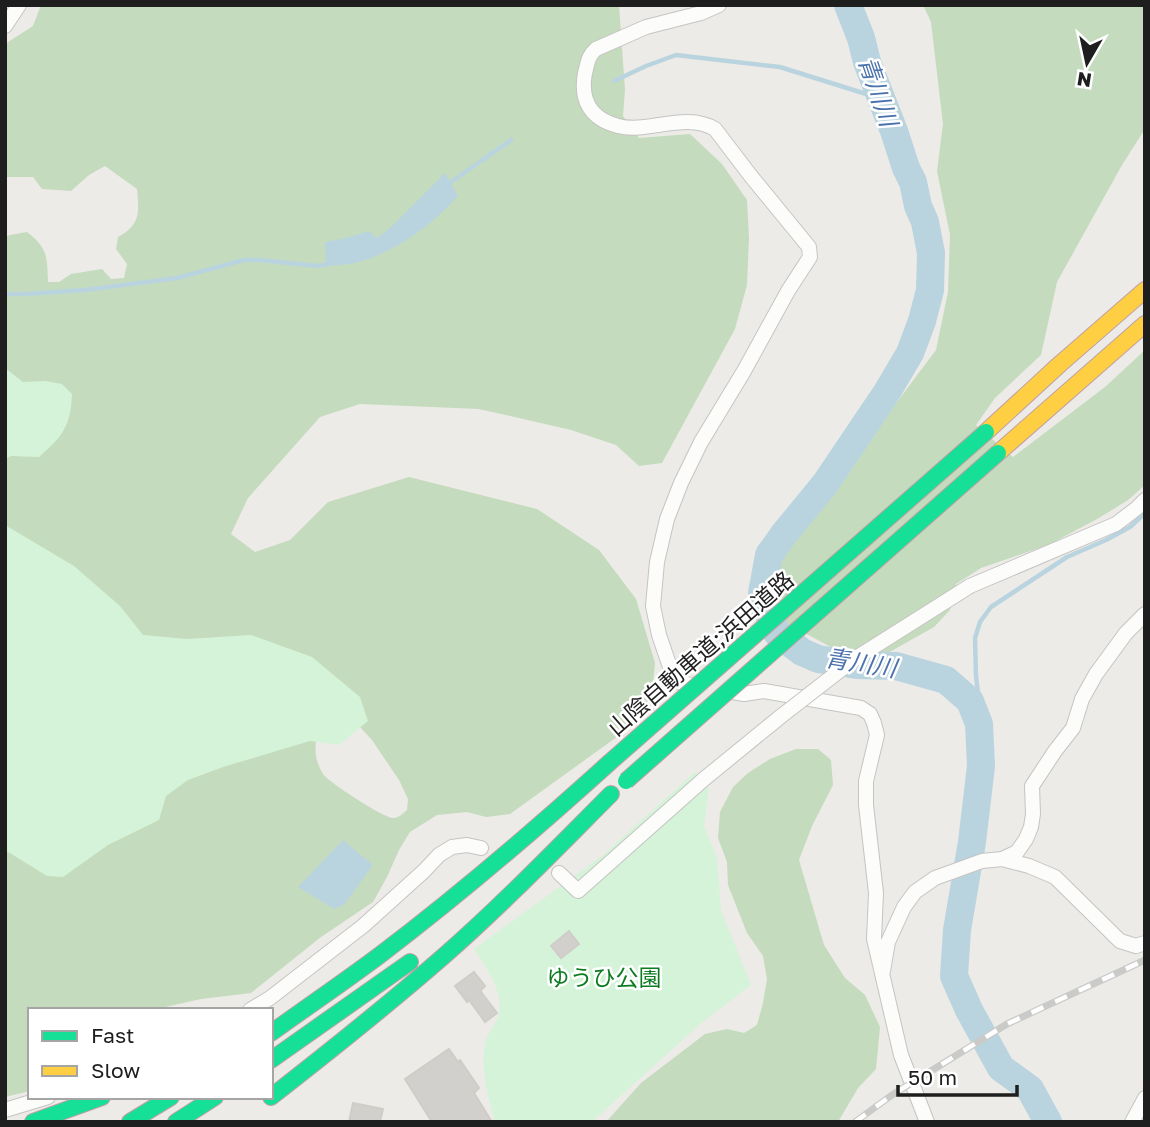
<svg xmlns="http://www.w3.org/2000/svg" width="1150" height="1127" font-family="'Golos Text','Noto Sans JP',sans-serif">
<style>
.forest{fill:#c4dbbd;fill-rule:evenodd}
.park{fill:#d5f3d8}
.water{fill:#bad4df}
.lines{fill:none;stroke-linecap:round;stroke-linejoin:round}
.stream{stroke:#bad4df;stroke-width:4.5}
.river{stroke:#bad4df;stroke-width:28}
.building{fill:#d1d0cc;stroke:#d0cdc8;stroke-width:2}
.street-casing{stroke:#c5c4c3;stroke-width:16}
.fast-casing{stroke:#c19fa5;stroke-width:18}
.slow-casing{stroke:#c19fa5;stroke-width:18}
.street{stroke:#fcfcfb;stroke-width:14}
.fast{stroke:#16e098;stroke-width:16}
.slow{stroke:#ffcf43;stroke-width:16}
.rail-casing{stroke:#cacac9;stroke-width:7}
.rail{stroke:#fff;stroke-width:4.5;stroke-dasharray:13;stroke-linecap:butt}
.street-bridge-casing{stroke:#c5c4c3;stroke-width:16;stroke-linecap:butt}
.fast-bridge-casing{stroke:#c19fa5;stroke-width:18;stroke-linecap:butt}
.street-bridge{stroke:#fcfcfb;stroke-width:14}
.fast-bridge{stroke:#16e098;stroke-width:16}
.labels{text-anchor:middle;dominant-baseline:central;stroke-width:5;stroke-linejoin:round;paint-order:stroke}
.street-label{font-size:23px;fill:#1e1e1e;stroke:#fff}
.park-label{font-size:23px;fill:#0d7c21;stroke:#fff}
.water-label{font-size:24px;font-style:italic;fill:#4c73ad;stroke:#fff}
</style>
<rect width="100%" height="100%" fill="#ecebe7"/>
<!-- forest -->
<path class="forest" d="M 41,5 L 619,5 L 625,90 L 623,116 L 639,138 L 690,134 L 722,164 L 747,200 L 749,238 L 747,285 L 735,329 L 662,463 L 639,466 L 616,445 L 571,430 L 479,409 L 360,404 L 320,417 L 248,498 L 231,534 L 255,552 L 290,540 L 328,502 L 409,477 L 537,509 L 599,550 L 636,599 L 655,663 L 650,713 L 510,814 L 486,817 L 467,812 L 437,815 L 410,832 L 399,850 L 387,877 L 373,902 L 321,937 L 251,993 L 201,999 L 152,1010 L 30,1010 L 30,1091 L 5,1097 L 5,237 L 10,235 L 27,232 C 48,248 47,257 48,282 L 59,282 L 71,274 L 102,269 L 111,279 L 124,278 L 127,264 L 116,249 L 118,237 C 141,225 139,212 137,189 L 105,166 L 89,175 L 71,191 L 42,189 L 33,177 L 5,177 L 5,44 L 33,26 ZM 349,715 L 372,740 L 399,780 L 408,799 L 407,810 C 402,814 399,818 393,818 C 384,818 328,782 323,774 C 314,758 314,749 318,732 Z
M 923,5 L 1145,5 L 1145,129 L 1122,165 L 1057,282 L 1041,355 L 995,398 L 976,425 L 1013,457 L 1105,387 L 1145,350 L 1145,485 L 1128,500 L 1099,518 L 1048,545 L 981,568 L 956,584 L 950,610 L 934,627 L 886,654 L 842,653 L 786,623 L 774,604 L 773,579 L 775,560 L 798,534 L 936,350 L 948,292 L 950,235 L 937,171 L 943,124 L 931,22 Z
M 796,749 L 818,749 L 831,760 L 833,785 L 812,826 L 799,860 L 824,945 L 845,978 L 865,995 L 880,1027 L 876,1069 L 858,1088 L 838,1122 L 606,1122 L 641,1083 L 705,1034 L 727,1029 L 744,1033 L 757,1025 L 763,1003 L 767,979 L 763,956 L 747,933 L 728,885 L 727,862 L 718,838 L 720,812 L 733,787 L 748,773 L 770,759 Z"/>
<!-- park -->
<path class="park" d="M 5,368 L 23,382 L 45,381 L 62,384 L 72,394 C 71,426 62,437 39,457 L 11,456 L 5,459 Z
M 5,525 L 74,566 L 120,606 L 143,635 L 187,639 L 251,635 L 312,657 L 360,697 L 368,721 L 339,745 L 310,741 L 223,767 L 188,780 L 166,796 L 159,820 L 108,845 L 63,877 L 47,876 L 5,850 Z
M 695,772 L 709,789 L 704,826 L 717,858 L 721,910 L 751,985 L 700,1024 L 592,1122 L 495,1122 C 488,1095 479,1068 486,1040 C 488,1033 494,1027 497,1020 C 507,995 487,969 474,949 L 602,856 Z"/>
<!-- water -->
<path class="water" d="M 445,173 L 458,196 C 432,225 397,251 359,262 C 348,265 337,265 326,266 L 325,242 L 346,238 L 369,231 L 377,238 L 391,227 Z
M 343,840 L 373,865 L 344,905 L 334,909 L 298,887 Z"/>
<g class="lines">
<!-- stream -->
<path class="stream" d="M 614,81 L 646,66 L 676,55 L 780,67 L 882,99
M 448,184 L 511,140
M 5,294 L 25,294 L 85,290 L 177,278 L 244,260 L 260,260 L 317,266 L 329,264
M 979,724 L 980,710 L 976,676 L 975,638 L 980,622 L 991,607 L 1067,557 L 1106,540 L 1130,527 L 1145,513"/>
<!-- river -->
<path class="river" d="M 848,5 L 861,38 L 867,62 L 894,131 L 906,168 L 913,182 L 918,206 L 925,222 L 931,253 L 930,290 L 922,321 L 910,353 L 887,392 L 825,484 L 784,534 L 769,555 L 762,593 L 765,608 L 777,633 L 802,652 L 818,659 L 857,665 L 896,666 L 946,680 L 970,701 L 979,724 L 981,766 L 972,842 L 957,930 L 954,976 L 969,1010 L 1001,1068 L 1030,1089 L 1048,1122"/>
</g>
<!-- building -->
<path class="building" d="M 569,931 L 579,944 L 561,958 L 551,946 Z
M 474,972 L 485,986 L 481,990 L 481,992 L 497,1013 L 485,1022 L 469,1000 L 467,1002 L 455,986 Z
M 449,1049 L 458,1062 L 460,1060 L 479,1088 L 474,1093 L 492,1122 L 432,1122 L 405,1079 Z
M 353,1103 L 383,1109 L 380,1122 L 349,1122 Z"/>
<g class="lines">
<!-- street casing -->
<g class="street-casing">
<path id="street" d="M 5,26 L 19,5
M 970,586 L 1116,524 L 1137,508 L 1145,500
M 697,686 L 681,683 L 671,670 L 659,635 L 653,606 L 657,562 L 667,519 L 681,483 L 701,442 L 744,371 L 788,291 L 810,257 L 809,247 L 750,175 L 715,129 C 685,111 648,134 618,126 C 590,119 580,100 585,73 C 588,62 588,56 596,49 L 646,27 L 701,13 L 719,5
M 727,691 L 744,694 L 764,691 L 861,708 L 870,714 L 874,723 L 877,735 L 866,781 L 866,805 L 876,893 L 874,939 L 901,1055 L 927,1122
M 1002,859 L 1029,866 L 1055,877 L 1120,941 L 1136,946 L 1145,943
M 559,873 L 578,891 L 704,779
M 883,971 L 888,942 L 904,907 L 915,892 L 935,878 L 982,861 L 1002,859 L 1017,852 L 1026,839 L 1031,827 L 1033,814 L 1032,786 L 1055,751 L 1073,728 L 1082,699 L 1096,674 L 1126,633 L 1145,614
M 250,1010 L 270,998 L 363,926 L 424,871 L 439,855 L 452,847 L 467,845 L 481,848
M 5,1110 L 48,1097
M 1132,1122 L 1145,1098"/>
</g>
<!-- fast casing -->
<g class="fast-casing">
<path id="fast" d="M 271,1033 C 307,1007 344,982 380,955 C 459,895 535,830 609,763
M 271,1060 L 410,962
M 271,1097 C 330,1051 389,1004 445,955 C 503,904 557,848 611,794
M 33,1122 L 102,1097
M 130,1122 L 171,1097
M 176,1122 L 215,1097"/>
</g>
<!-- slow casing -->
<g class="slow-casing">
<path id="slow" d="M 986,432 L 1060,364 L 1145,290
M 998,453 L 1145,324"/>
</g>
<!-- street -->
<use href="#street" class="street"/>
<!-- fast -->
<use href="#fast" class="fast"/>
<!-- slow -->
<use href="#slow" class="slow"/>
<!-- rail casing -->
<g class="rail-casing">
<path id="rail" d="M 855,1122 L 892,1095 L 1007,1024 L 1145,960"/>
</g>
<!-- rail -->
<use href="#rail" class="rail"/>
<!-- street-bridge casing -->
<g class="street-bridge-casing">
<path id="street-bridge" d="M 704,779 L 780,717 L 856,658 L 970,586"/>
</g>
<!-- fast-bridge casing -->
<g class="fast-bridge-casing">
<path id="fast-bridge" d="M 609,763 L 986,432
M 626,781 L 998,453"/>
</g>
<!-- street-bridge -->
<use href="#street-bridge" class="street-bridge"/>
<!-- fast-bridge -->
<use href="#fast-bridge" class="fast-bridge"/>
</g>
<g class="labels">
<!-- street labels -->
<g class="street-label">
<text transform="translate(700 653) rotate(-41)">山陰自動車道;浜田道路</text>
</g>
<!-- park labels -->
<g class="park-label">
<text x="604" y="977">ゆうひ公園</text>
</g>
<!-- water labels -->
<g class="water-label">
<text transform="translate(879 91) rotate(71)">青川川</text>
<text transform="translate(861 662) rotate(9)">青川川</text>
</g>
</g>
<!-- border -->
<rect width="1150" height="1127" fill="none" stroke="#1e1e1e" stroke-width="14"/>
<!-- legend -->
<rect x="28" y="1008" width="245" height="91" fill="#ffffff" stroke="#a5a5a5" stroke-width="2"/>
<rect x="42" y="1031" width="35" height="10" fill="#16e098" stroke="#a5a5a5" stroke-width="2"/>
<text x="91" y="1043" font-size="21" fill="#1e1e1e">Fast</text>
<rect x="42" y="1066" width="35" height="10" fill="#ffcf43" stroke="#a5a5a5" stroke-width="2"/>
<text x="91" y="1078" font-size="21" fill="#1e1e1e">Slow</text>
<!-- north arrow -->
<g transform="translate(1087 63) rotate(189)" stroke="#ffffff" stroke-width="5" paint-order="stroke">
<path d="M0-5L12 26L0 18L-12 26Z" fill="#1e1e1e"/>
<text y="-10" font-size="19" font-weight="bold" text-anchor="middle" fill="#1e1e1e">N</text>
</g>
<!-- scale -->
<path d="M898 1085v10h119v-10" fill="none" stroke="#1e1e1e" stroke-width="3.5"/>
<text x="908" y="1085" font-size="21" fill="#1e1e1e" stroke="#ffffff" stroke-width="5" paint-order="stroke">50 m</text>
</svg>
